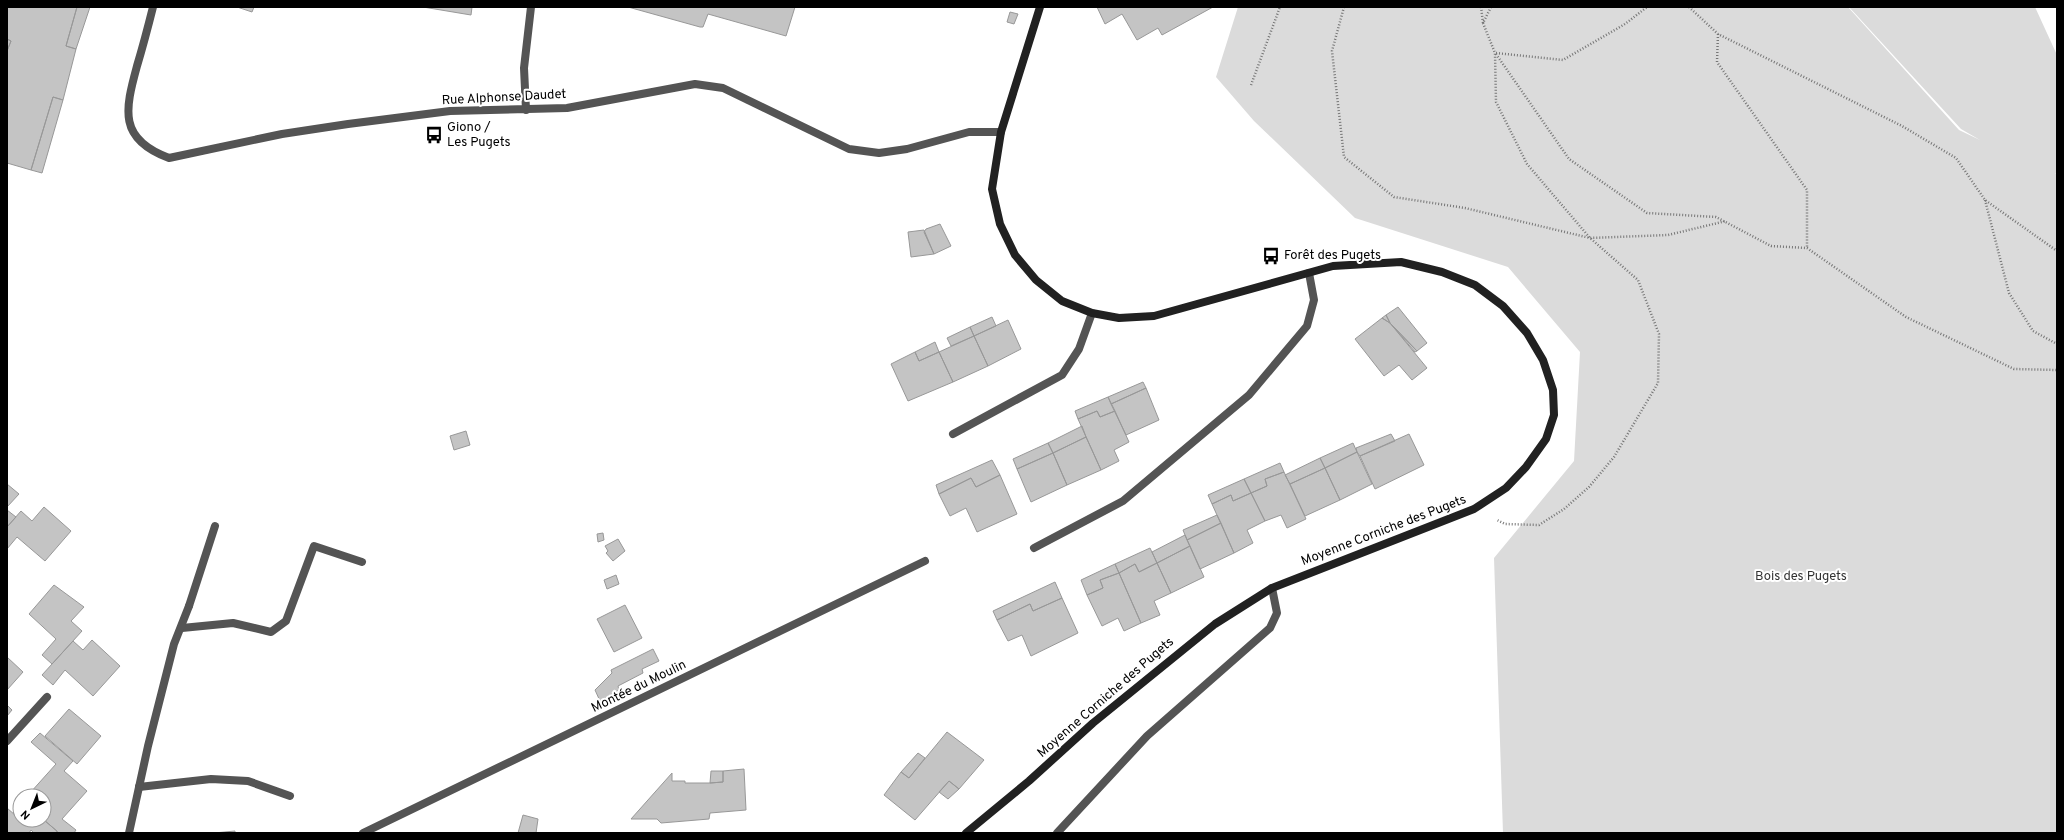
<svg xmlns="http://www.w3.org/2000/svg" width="2064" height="840" font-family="Overpass,sans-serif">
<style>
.green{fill:#dbdbdb}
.building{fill:#c4c4c4;stroke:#989898}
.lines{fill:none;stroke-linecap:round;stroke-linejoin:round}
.path{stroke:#767676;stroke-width:2.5;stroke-dasharray:1 2;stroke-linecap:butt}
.lane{stroke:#545454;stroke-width:8}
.street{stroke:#545454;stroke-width:8}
.secondary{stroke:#212121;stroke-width:8}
.labels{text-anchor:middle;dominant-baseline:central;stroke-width:4;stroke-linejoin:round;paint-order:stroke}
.street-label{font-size:13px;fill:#000;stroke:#fff}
.poi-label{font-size:13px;fill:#000;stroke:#fff;text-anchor:start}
.park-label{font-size:13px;fill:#323232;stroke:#fff}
</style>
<rect width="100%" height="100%" fill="#fff"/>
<!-- green -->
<path class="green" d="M 1238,7 L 1848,7 L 1959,130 L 1980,140 L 1961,129 L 1849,7 L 2035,7 L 2057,55 L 2057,173 L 2055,173 L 2057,174 L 2057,833 L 1503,833 L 1494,558 L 1574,461 L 1580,352 L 1508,267 L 1355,218 L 1254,121 L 1216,77 Z"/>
<!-- building -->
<path class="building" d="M 7,7 L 77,7 L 66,46 L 76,49 L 63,100 L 53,97 L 31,170 L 7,163 L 7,51 L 11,41 L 7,39 Z
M 77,7 L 90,7 L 76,49 L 66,46 Z
M 237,7 L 254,7 L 252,12 Z
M 423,7 L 472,7 L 471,15 Z
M 628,7 L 795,7 L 786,36 L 708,14 L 703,27 L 700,27 Z
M 1097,7 L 1213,7 L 1162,35 L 1158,28 L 1137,40 L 1122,14 L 1105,24 Z
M 1010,12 L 1018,14 L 1014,24 L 1007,22 Z
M 7,39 L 11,41 L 7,51 Z
M 53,97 L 63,100 L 42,173 L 31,170 Z
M 940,224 L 951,246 L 934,254 L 924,232 L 926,229 Z
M 924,230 L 934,254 L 911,257 L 908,232 Z
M 1398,307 L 1427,343 L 1417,351 L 1390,323 L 1386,315 Z
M 1386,315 L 1390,323 L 1382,318 Z
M 992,317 L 996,326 L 974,336 L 970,327 Z
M 1382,318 L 1390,323 L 1427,368 L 1412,380 L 1399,365 L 1384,376 L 1355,339 Z
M 1008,320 L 1021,349 L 988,366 L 974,336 Z
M 1390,323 L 1415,349 L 1417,351 L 1415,352 Z
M 970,327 L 974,336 L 951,346 L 947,338 Z
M 974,336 L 988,366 L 953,382 L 939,352 Z
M 935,342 L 939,352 L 919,361 L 915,352 Z
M 915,352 L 919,361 L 939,352 L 953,382 L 908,401 L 891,364 Z
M 1143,382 L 1146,388 L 1111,404 L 1108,397 Z
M 1146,388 L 1159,420 L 1126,435 L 1111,404 Z
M 1108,397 L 1115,411 L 1100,417 L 1097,411 L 1078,419 L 1075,411 Z
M 1097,411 L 1100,417 L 1115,411 L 1129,442 L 1114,450 L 1119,461 L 1101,470 L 1078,419 Z
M 1082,426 L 1086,437 L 1053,453 L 1048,443 Z
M 466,431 L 470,445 L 454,450 L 450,436 Z
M 1391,434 L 1395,441 L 1360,456 L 1357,452 L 1356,448 Z
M 1409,434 L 1424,465 L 1375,489 L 1360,456 Z
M 1086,437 L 1101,470 L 1067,485 L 1053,453 Z
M 1048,443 L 1053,453 L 1017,469 L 1013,459 Z
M 1353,443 L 1357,452 L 1325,468 L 1320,458 Z
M 1357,452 L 1372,484 L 1340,500 L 1325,468 Z
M 1053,453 L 1067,485 L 1031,502 L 1017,469 Z
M 1320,458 L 1325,468 L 1290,484 L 1285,475 Z
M 992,460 L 1000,475 L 976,487 L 971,478 L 939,494 L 936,485 Z
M 1280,463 L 1284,472 L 1265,479 L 1267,486 L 1251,493 L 1244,479 Z
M 1325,468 L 1340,500 L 1305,516 L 1290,484 Z
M 1284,472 L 1306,519 L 1287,528 L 1281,515 L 1265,521 L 1251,493 L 1267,486 L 1265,479 Z
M 1000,475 L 1017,514 L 977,532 L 966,508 L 950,516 L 939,494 L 971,478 L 976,487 Z
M 1244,479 L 1251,493 L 1233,501 L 1231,495 L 1212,504 L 1208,495 Z
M 7,484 L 19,494 L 7,507 Z
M 1251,493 L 1265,521 L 1247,530 L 1253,543 L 1234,553 L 1212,504 L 1231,495 L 1233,501 Z
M 44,507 L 71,531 L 45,561 L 17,537 L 7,549 L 7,527 L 21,511 L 32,521 Z
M 7,510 L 16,517 L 7,527 Z
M 1217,515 L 1221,523 L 1187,540 L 1183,530 Z
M 1221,523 L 1234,553 L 1200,569 L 1187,540 Z
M 603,533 L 604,540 L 598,542 L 597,534 Z
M 1185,535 L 1190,546 L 1157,563 L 1152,552 Z
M 618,539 L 625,551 L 613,561 L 606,553 L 608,551 L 605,546 Z
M 1190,546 L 1204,577 L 1171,593 L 1157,563 Z
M 1150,548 L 1157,563 L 1139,572 L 1135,564 L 1119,573 L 1115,564 Z
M 1157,563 L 1171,593 L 1154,601 L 1160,615 L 1141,623 L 1119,573 L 1135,564 L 1139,572 Z
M 1115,564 L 1119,573 L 1100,580 L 1103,588 L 1087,595 L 1081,580 Z
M 1119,573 L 1141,623 L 1124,631 L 1118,618 L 1102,626 L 1087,595 L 1103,588 L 1100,580 Z
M 616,575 L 619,584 L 607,589 L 604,580 Z
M 1055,582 L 1062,598 L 1033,611 L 1030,604 L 997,620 L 993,611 Z
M 54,585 L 84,607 L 71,621 L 82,631 L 52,664 L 42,655 L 56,639 L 29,614 Z
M 1062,598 L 1078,633 L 1031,656 L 1022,635 L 1008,641 L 997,620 L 1030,604 L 1033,611 Z
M 625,605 L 642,638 L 614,652 L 597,619 Z
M 92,640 L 120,666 L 93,696 L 65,670 L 53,685 L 42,675 L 73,641 L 83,650 Z
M 653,649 L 659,661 L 642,669 L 643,673 L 618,686 L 619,690 L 600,701 L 595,690 L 612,673 L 611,670 Z
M 7,657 L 23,672 L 7,690 Z
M 7,705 L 12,710 L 7,716 Z
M 69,709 L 101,736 L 77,764 L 45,736 Z
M 947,732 L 984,760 L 959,789 L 949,781 L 915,820 L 884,795 L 901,772 L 909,778 Z
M 40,733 L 73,761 L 64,771 L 87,791 L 62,819 L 76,830 L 74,833 L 59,833 L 44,820 L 44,796 L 34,796 L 30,793 L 56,764 L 31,742 Z
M 918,753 L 925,758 L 909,778 L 901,772 Z
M 744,769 L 746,810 L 710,813 L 709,819 L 661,823 L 657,819 L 631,819 L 672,773 L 672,781 L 685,781 L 685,783 L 710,783 L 723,782 L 723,771 Z
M 711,771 L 723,771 L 723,782 L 710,783 Z
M 949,781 L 959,789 L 948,799 L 939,792 Z
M 7,808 L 15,815 L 20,809 L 20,820 L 44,820 L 57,831 L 56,833 L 34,833 L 31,830 L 29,833 L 7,833 Z
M 523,815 L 538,819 L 536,833 L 518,833 Z
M 235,831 L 235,833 L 214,833 Z"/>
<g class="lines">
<!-- path -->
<path class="path" d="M 1344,7 L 1332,51 L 1344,157 L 1394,197 L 1465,208 L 1590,238 L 1668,235 L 1726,221
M 1481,7 L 1483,23 L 1491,7
M 1689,7 L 1718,34 L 1902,126 L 1956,158 L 1985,200 L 2057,251
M 1483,23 L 1495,53 L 1496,102 L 1527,164 L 1590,238 L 1638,280 L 1659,334 L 1658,383 L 1614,457 L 1589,487 L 1564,509 L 1539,525 L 1505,524 L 1497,520
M 1718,34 L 1717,62 L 1807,190 L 1807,248
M 1496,53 L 1563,60 L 1625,24 L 1647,7
M 1496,54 L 1569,159 L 1647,213 L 1716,217 L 1771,246 L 1807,248 L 1906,317 L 2014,369 L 2057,370
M 1251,85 L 1280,7
M 1985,200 L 2009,293 L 2033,331 L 2057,344"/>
<!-- lane -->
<path class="lane" d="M 953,434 L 1062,375 L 1079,349 L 1092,313
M 1034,548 L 1123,501 L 1249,395 L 1307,326 L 1314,300 L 1309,273
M 189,606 L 215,526
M 182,628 L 233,623 L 271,632 L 286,621 L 314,546 L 362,562
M 139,787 L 211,779 L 248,781 L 290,796
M 1057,833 L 1147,736 L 1270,628 L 1277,613 L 1272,588"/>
<!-- street -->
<path class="street" d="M 153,7 C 148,27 143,46 137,66 C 125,110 118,139 169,158 L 282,134 L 348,124 L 450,111 L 567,108 L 695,84 L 723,88 L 849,149 L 879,153 L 907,149 L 969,132 L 1001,132
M 526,110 L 524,68 L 531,7
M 7,741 L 47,697
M 129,833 L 148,746 L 174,644 L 189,606
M 363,833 L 925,561"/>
<!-- secondary -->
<path class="secondary" d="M 966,833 L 1029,781 L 1093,723 L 1215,624 L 1272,588 L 1474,509 L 1506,488 L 1526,467 L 1546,439 L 1554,415 L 1553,390 L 1543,360 L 1527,333 L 1503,306 L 1475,285 L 1442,272 L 1401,262 L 1333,266 L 1154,316 L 1119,318 L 1092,313 L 1062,301 L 1036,280 L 1015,255 L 1000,224 L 992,189 L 1001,132 L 1040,7"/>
</g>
<!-- icons -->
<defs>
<g id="bus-bare" transform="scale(1.38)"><path d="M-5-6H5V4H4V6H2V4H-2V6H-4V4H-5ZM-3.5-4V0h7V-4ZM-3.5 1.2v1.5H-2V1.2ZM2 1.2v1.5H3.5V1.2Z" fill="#000" stroke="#fff" stroke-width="2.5" paint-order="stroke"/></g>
</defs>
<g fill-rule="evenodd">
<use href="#bus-bare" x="434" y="135"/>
<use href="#bus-bare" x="1271" y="256"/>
</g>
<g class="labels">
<!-- street labels -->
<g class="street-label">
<text transform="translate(504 98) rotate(-3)">Rue Alphonse Daudet</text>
<text transform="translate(1384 531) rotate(-21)">Moyenne Corniche des Pugets</text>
<text transform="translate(639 687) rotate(-26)">Montée du Moulin</text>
<text transform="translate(1106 698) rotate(-41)">Moyenne Corniche des Pugets</text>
</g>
<!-- poi labels -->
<g class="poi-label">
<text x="447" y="128">Giono /<tspan x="447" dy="15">Les Pugets</tspan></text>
<text x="1284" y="256">Forêt des Pugets</text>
</g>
<!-- park labels -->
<g class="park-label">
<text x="1801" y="577">Bois des Pugets</text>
</g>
</g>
<!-- border -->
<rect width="2064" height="840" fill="none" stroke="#000000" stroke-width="16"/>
<!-- north arrow -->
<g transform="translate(32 808) rotate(223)"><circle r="19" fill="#ffffff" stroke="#999999"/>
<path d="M0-3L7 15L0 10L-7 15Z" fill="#000000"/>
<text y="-6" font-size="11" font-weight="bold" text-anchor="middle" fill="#000000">N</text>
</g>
</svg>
